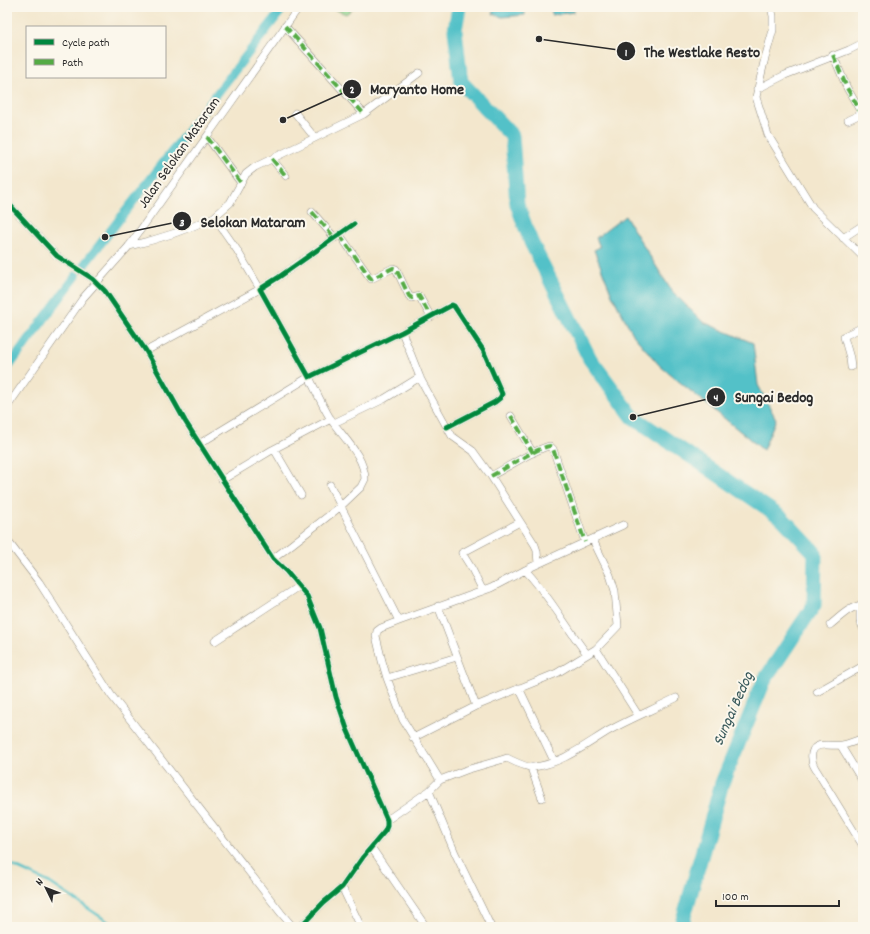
<svg xmlns="http://www.w3.org/2000/svg" width="870" height="934" font-family="Dekko,sans-serif">
<style>
.green{fill:#90d48d;stroke:#5e805c}
.water{fill:#53c1c8;stroke:#3f767a}
.lines{fill:none;stroke-linecap:round;stroke-linejoin:round}
.stream{stroke:#53c1c8;stroke-width:2.5}
.canal{stroke:#53c1c8;stroke-width:9}
.river{stroke:#53c1c8;stroke-width:15}
.street-casing{stroke:#8f897c;stroke-width:8}
.street{stroke:#fff;stroke-width:7}
.quiet{stroke:#54ab44;stroke-width:4;stroke-dasharray:8 4;stroke-linecap:butt}
.cycleway-casing{stroke:#fbf7ec;stroke-width:8}
.cycleway{stroke:#00873e;stroke-width:5}
.labels{text-anchor:middle;dominant-baseline:central;stroke-width:4;stroke-linejoin:round;paint-order:stroke}
.street-label{font-size:15px;fill:#2b2b2b;stroke:#fbf7ec}
.water-label{font-size:16px;font-style:italic;fill:#37585a;stroke:#fbf7ec}
.leader{fill:none;stroke:#2b2b2b;stroke-width:1.5}
.callout-dot{fill:#2b2b2b;stroke:#fbf7ec;stroke-width:1.5}
.mark-label{font-size:12px;text-anchor:middle;font-weight:bold;fill:#fff}
.callout-label{font-size:16px;text-anchor:middle;font-weight:bold;fill:#2b2b2b;stroke:#fbf7ec;stroke-width:4;stroke-linejoin:round;paint-order:stroke}
</style>
<rect width="100%" height="100%" fill="#fbf7ec"/>
<filter id="ink" filterUnits="userSpaceOnUse"><feTurbulence type="fractalNoise" baseFrequency=".025" numOctaves="2"/><feDisplacementMap in="SourceGraphic" scale="8" xChannelSelector="R" yChannelSelector="G"/><feConvolveMatrix kernelMatrix="1 2 1 2 8 2 1 2 1" color-interpolation-filters="sRGB"/></filter>
<filter id="wash" filterUnits="userSpaceOnUse"><feTurbulence type="fractalNoise" baseFrequency=".012" numOctaves="4" result="noise"/><feDisplacementMap in="SourceGraphic" scale="16" xChannelSelector="R" yChannelSelector="G"/><feGaussianBlur stdDeviation="0.9" result="paint"/><feColorMatrix in="noise" values="0 0 0 0 0 0 0 0 0 0 0 0 0 0 0 0 0 1.4 0 .05"/><feComposite in="paint" operator="in"/></filter>
<g filter="url(#wash)">
<rect width="100%" height="100%" fill="#f3e7cd"/>
<!-- green -->
<path class="green" d="M 329,7 L 355,7 L 346,14 Z"/>
<!-- water -->
<path class="water" d="M 493,7 L 525,7 L 525,15 L 502,17 L 493,14 Z
M 551,7 L 575,7 L 574,12 L 552,15 Z
M 625,216 L 671,290 L 703,322 L 753,343 L 758,385 L 776,419 L 763,450 L 660,366 L 634,336 L 612,295 L 594,250 L 600,247 L 596,238 Z"/>
<g class="lines">
<!-- stream -->
<path class="stream" d="M 7,863 L 50,883 L 116,927"/>
<!-- canal -->
<path class="canal" d="M 84,265 L 284,7
M 7,369 L 76,276"/>
<!-- river -->
<path class="river" d="M 459,7 L 455,30 L 461,82 L 512,136 L 517,204 L 531,242 L 590,359 L 633,417 L 782,518 L 815,553 L 814,605 L 764,681 L 722,783 L 681,927"/>
</g>
</g>
<g filter="url(#ink)">
<g class="lines">
<!-- street casing -->
<g class="street-casing">
<path id="street" d="M 771,7 L 773,16 L 773,30 L 764,62 L 756,97 L 768,135 L 813,208 L 863,257
M 285,26 L 364,114
M 833,55 L 847,88 L 862,114
M 757,89 L 785,75 L 849,50 L 863,43
M 295,113 L 315,138
M 848,120 L 863,113
M 207,137 L 241,183
M 272,159 L 286,176
M 7,202 L 57,256 L 93,279 L 105,291 L 146,351 L 185,421 L 273,559 L 286,571 L 307,596 L 320,628 L 336,697 L 347,729 L 387,820 L 387,826 L 385,831 L 363,857 L 342,887 L 323,903 L 300,927
M 312,212 L 335,238
M 354,224 L 279,277 L 260,289 L 309,377 L 402,332 L 452,305 L 454,306 L 483,350 L 502,394 L 500,398 L 495,402 L 447,427
M 340,235 L 371,279 L 393,268 L 396,269 L 409,296 L 412,298 L 419,296 L 431,317
M 843,238 L 863,225
M 129,246 C 160,239 185,231 214,217
M 402,332 L 421,380 L 452,436 L 473,451 L 491,476 L 535,545 L 537,551 L 538,564
M 146,351 L 260,289 L 237,250 L 214,217 L 230,203 L 246,174 L 255,167 L 364,114 L 419,73
M 851,367 L 850,358 L 844,337 L 846,335 L 863,327
M 7,407 L 83,298 L 129,246 L 299,7
M 511,416 L 533,453
M 334,423 L 384,399 L 420,377
M 199,444 L 309,377 C 316,391 322,405 330,418 C 343,438 364,455 365,479 L 361,487 L 341,506 L 273,559
M 274,449 L 301,495
M 491,476 C 503,470 538,447 550,446 L 553,449 L 585,542
M 222,480 L 272,450 L 331,419
M 330,485 L 399,621 L 381,628 L 377,631 L 376,636 L 382,661 L 387,678 L 403,720 L 440,780
M 7,540 L 39,582 L 111,695 L 281,913 L 293,927
M 525,570 C 549,595 566,627 587,654
M 483,591 L 472,569 L 462,553 L 520,522
M 860,605 L 860,620 L 863,628
M 399,621 L 491,588 L 529,568 L 623,525
M 830,625 C 840,617 850,606 863,605
M 215,641 L 299,586
M 596,649 L 638,715
M 387,678 L 457,657
M 519,688 L 554,761
M 817,692 L 863,666
M 476,706 L 557,673 L 596,649 L 618,626 L 615,591 L 610,575 L 593,540
M 413,738 L 476,706 L 438,606
M 863,738 C 856,741 849,744 842,745 C 833,747 815,740 812,753 C 811,759 812,763 815,768 L 863,846
M 841,746 L 863,782
M 531,768 L 542,798
M 429,791 L 440,780 L 466,770 L 504,759 L 507,758 C 513,761 527,768 533,767 C 562,764 586,744 610,730 C 632,718 654,709 676,698
M 387,820 L 429,791 L 455,853 L 491,927
M 371,847 L 424,924
M 342,887 L 361,927"/>
</g>
<!-- street -->
<use href="#street" class="street"/>
<!-- quiet -->
<path class="quiet" d="M 285,26 L 364,114
M 833,55 L 847,88 L 862,114
M 207,137 L 241,183
M 272,159 L 286,176
M 312,212 L 335,238
M 340,235 L 371,279 L 393,268 L 396,269 L 409,296 L 412,298 L 419,296 L 431,317
M 511,416 L 533,453
M 491,476 C 503,470 538,447 550,446 L 553,449 L 585,542"/>
<!-- cycleway casing -->
<g class="cycleway-casing">
<path id="cycleway" d="M 7,202 L 57,256 L 93,279 L 105,291 L 146,351 L 185,421 L 273,559 L 286,571 L 307,596 L 320,628 L 336,697 L 347,729 L 387,820 L 387,826 L 385,831 L 363,857 L 342,887 L 323,903 L 300,927
M 354,224 L 279,277 L 260,289 L 309,377 L 402,332 L 452,305 L 454,306 L 483,350 L 502,394 L 500,398 L 495,402 L 447,427"/>
</g>
<!-- cycleway -->
<use href="#cycleway" class="cycleway"/>
</g>
</g>
<g class="labels">
<!-- street labels -->
<g class="street-label">
<text transform="translate(180 153) rotate(-55)">Jalan Selokan Mataram</text>
</g>
<!-- water labels -->
<g class="water-label">
<text transform="translate(734 709) rotate(-66)">Sungai Bedog</text>
</g>
</g>
<!-- callouts -->
<path class="leader" d="M539 39L626 51M283 120L352 89M105 237L182 221M633 417L716 397"/>
<g class="callout-dot">
<circle cx="539" cy="39" r="4"/>
<circle cx="283" cy="120" r="4"/>
<circle cx="105" cy="237" r="4"/>
<circle cx="633" cy="417" r="4"/>
<circle cx="626" cy="51" r="10"/>
<circle cx="352" cy="89" r="10"/>
<circle cx="182" cy="221" r="10"/>
<circle cx="716" cy="397" r="10"/>
</g>
<g class="mark-label">
<text x="626" y="56">1</text>
<text x="352" y="93">2</text>
<text x="182" y="226">3</text>
<text x="716" y="401">4</text>
</g>
<g class="callout-label">
<text x="702" y="57">The Westlake Resto</text>
<text x="417" y="94">Maryanto Home</text>
<text x="253" y="227">Selokan Mataram</text>
<text x="774" y="402">Sungai Bedog</text>
</g>
<!-- margin -->
<rect width="870" height="934" fill="none" stroke="#fbf7ec" stroke-width="24"/>
<!-- legend -->
<rect x="26" y="26" width="140" height="52" fill="#fbf7ec" stroke="#a8a59f"/>
<rect x="34" y="39" width="20" height="6" fill="#00873e" stroke="#a8a59f"/>
<text x="62" y="46" font-size="12" fill="#2b2b2b">Cycle path</text>
<rect x="34" y="59" width="20" height="6" fill="#54ab44" stroke="#a8a59f"/>
<text x="62" y="66" font-size="12" fill="#2b2b2b">Path</text>
<!-- north arrow -->
<g transform="translate(46 888) rotate(313)" stroke="#fbf7ec" stroke-width="3" paint-order="stroke">
<path d="M0-3L7 15L0 10L-7 15Z" fill="#2b2b2b"/>
<text y="-6" font-size="11" font-weight="bold" text-anchor="middle" fill="#2b2b2b">N</text>
</g>
<!-- scale -->
<path d="M716 900v6h123v-6" fill="none" stroke="#2b2b2b" stroke-width="2"/>
<text x="722" y="900" font-size="12" fill="#2b2b2b" stroke="#fbf7ec" stroke-width="3" paint-order="stroke">100 m</text>
</svg>
